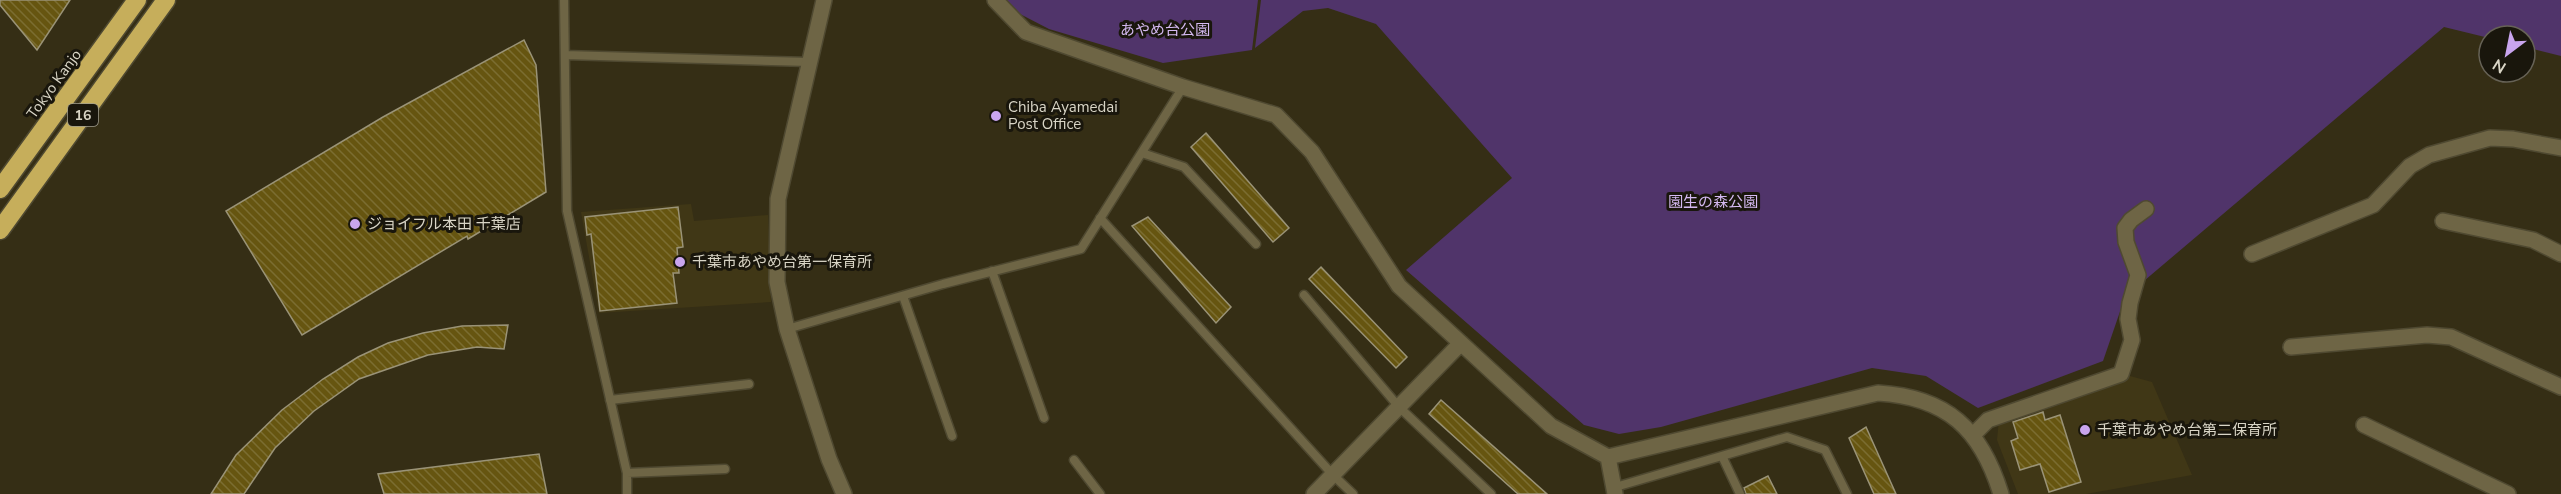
<svg xmlns="http://www.w3.org/2000/svg" width="2561" height="494" font-family="'Nunito Sans','Noto Sans JP',sans-serif">
<style>
.built{fill:#403716}
.green{fill:#50346a}
.building{fill:url(#building-back-hatch);stroke:#9a9377;stroke-width:1.5}
.lines{fill:none;stroke-linecap:round;stroke-linejoin:round}
.lane-casing{stroke:#4f4931;stroke-width:11}
.street-casing{stroke:#4f4931;stroke-width:18}
.highway-casing{stroke:#4f4931;stroke-width:21}
.lane{stroke:#6e6545;stroke-width:8}
.street{stroke:#6e6545;stroke-width:15}
.highway{stroke:#c6ae5b;stroke-width:18}
.poi-dot{fill:#c9a5ee;stroke:#19160c;stroke-width:2}
.labels{text-anchor:middle;dominant-baseline:central;stroke-width:6;stroke-linejoin:round;paint-order:stroke}
.shield{fill:#19160c;stroke:#9f9c8e;stroke-width:1.5}
.shield-label{font-size:14px;font-weight:bold;fill:#d9d5c6}
.park-label{font-size:15px;fill:#d4b9f1;stroke:#19160c}
.street-label{font-size:15px;fill:#d9d5c6;stroke:#19160c}
.poi-label{font-size:15px;fill:#d9d5c6;stroke:#19160c;text-anchor:start}
</style>
<defs>
<pattern id="building-back-hatch" width="6" height="6" patternUnits="userSpaceOnUse" patternTransform="scale(1.5)"><rect width="6" height="6" fill="#665510"/><path d="M-1 5l2 2M0 0l6 6M5-1l2 2" fill="none" stroke="#7b6d31"/></pattern>
</defs>
<rect width="100%" height="100%" fill="#352e15"/>
<!-- built -->
<path class="built" d="M 691,204 L 694,221 L 768,215 L 771,302 L 599,313 L 581,212 Z
M 2130,376 L 2152,382 L 2192,475 L 2086,494 L 2018,494 L 1997,440 L 1999,420 Z"/>
<!-- green -->
<path class="green" d="M 1007,0 L 1258,0 L 1252,50 L 1163,63 L 1049,29 L 1020,14 Z
M 1261,0 L 2561,0 L 2561,56 L 2525,47 L 2525,36 L 2489,36 L 2489,38 L 2444,27 L 2125,297 L 2103,361 L 1978,408 L 1926,376 L 1872,368 L 1661,427 L 1619,434 L 1584,425 L 1406,270 L 1512,178 L 1376,24 L 1328,8 L 1303,11 L 1255,48 Z"/>
<!-- building -->
<path class="building" d="M 0,0 L 70,0 L 37,50 L 0,5 Z
M 524,40 L 536,65 L 546,192 L 468,239 L 467,236 L 302,335 L 226,211 L 383,117 Z
M 1206,133 L 1289,228 L 1273,242 L 1191,147 Z
M 678,207 L 683,247 L 677,248 L 679,273 L 673,273 L 677,303 L 600,311 L 591,234 L 587,235 L 585,217 Z
M 1148,217 L 1231,307 L 1216,323 L 1132,226 Z
M 1321,267 L 1407,357 L 1396,368 L 1309,279 Z
M 508,325 L 504,349 L 477,347 L 428,355 L 359,379 L 314,411 L 275,448 L 244,494 L 211,494 L 236,455 L 282,410 L 323,379 L 358,357 L 388,343 L 423,333 L 462,326 Z
M 1441,400 L 1547,494 L 1518,494 L 1429,414 Z
M 2043,412 L 2045,420 L 2060,415 L 2081,482 L 2049,492 L 2040,464 L 2020,470 L 2011,441 L 2018,438 L 2013,422 Z
M 1866,427 L 1896,494 L 1874,494 L 1849,438 Z
M 539,454 L 547,494 L 384,494 L 378,474 Z
M 1768,476 L 1777,494 L 1746,494 L 1744,488 Z"/>
<g class="lines">
<!-- lane casing -->
<g class="lane-casing">
<path id="lane" d="M 564,0 L 567,211 L 627,473 L 627,494
M 565,55 L 810,62
M 1142,153 L 1184,167 L 1256,244
M 1100,218 L 1333,475 L 1353,494
M 992,271 L 1044,418
M 1304,295 L 1399,407 L 1491,494
M 903,296 L 952,436
M 787,329 L 943,284 L 1081,249 L 1183,87
M 610,400 L 749,384
M 1722,456 L 1740,494
M 1074,460 L 1100,494
M 627,473 L 725,469
M 1612,488 L 1787,437 L 1825,450 L 1847,494"/>
</g>
<!-- street casing -->
<g class="street-casing">
<path id="street" d="M 824,0 L 778,199 L 777,282 L 787,329 L 829,459 L 844,494
M 995,0 L 1026,32 L 1183,87 L 1276,115 L 1312,152 L 1399,286 L 1551,426 L 1608,457 L 1878,393 C 1947,397 1981,429 2001,494
M 2443,221 L 2533,240 L 2561,254
M 2252,254 L 2373,205 L 2410,166 L 2429,155 L 2490,138 L 2513,139 L 2561,148
M 2291,347 L 2427,335 L 2451,337 L 2561,387
M 2364,425 L 2508,494
M 1973,435 L 1988,420 L 2121,374 L 2132,340 L 2128,319 L 2130,303 L 2138,275 L 2126,242 L 2125,228 L 2131,220 L 2146,209
M 1608,457 L 1615,494
M 1314,494 L 1461,343"/>
</g>
<!-- highway casing -->
<g class="highway-casing">
<path id="highway" d="M 0,189 L 137,0
M 0,230 L 166,0"/>
</g>
<!-- lane -->
<use href="#lane" class="lane"/>
<!-- street -->
<use href="#street" class="street"/>
<!-- highway -->
<use href="#highway" class="highway"/>
</g>
<!-- markers -->
<g class="poi-dot">
<circle cx="996" cy="116" r="6"/>
<circle cx="355" cy="224" r="6"/>
<circle cx="680" cy="262" r="6"/>
<circle cx="2085" cy="430" r="6"/>
</g>
<g class="labels">
<!-- shield labels -->
<rect class="shield" x="68" y="104" width="30" height="22" rx="4.5"/>
<g class="shield-label">
<text x="83" y="115">16</text>
</g>
<!-- park labels -->
<g class="park-label">
<text x="1165" y="30">あやめ台公園</text>
<text x="1713" y="202">園生の森公園</text>
</g>
<!-- street labels -->
<g class="street-label">
<text transform="translate(54 84) rotate(-54)">Tokyo Kanjo</text>
</g>
<!-- poi labels -->
<g class="poi-label">
<text x="1008" y="107">Chiba Ayamedai<tspan x="1008" dy="17">Post Office</tspan></text>
<text x="367" y="224">ジョイフル本田 千葉店</text>
<text x="692" y="262">千葉市あやめ台第一保育所</text>
<text x="2097" y="430">千葉市あやめ台第二保育所</text>
</g>
</g>
<!-- north arrow -->
<g transform="translate(2507 54) rotate(212)"><circle r="28" fill="#19160c" stroke="#666256" stroke-width="1.5"/>
<path d="M0-4.5L10 22L0 15L-10 22Z" fill="#c9a5ee"/>
<text y="-9" font-size="16" font-weight="bold" text-anchor="middle" fill="#d9d5c6">N</text>
</g>
</svg>
